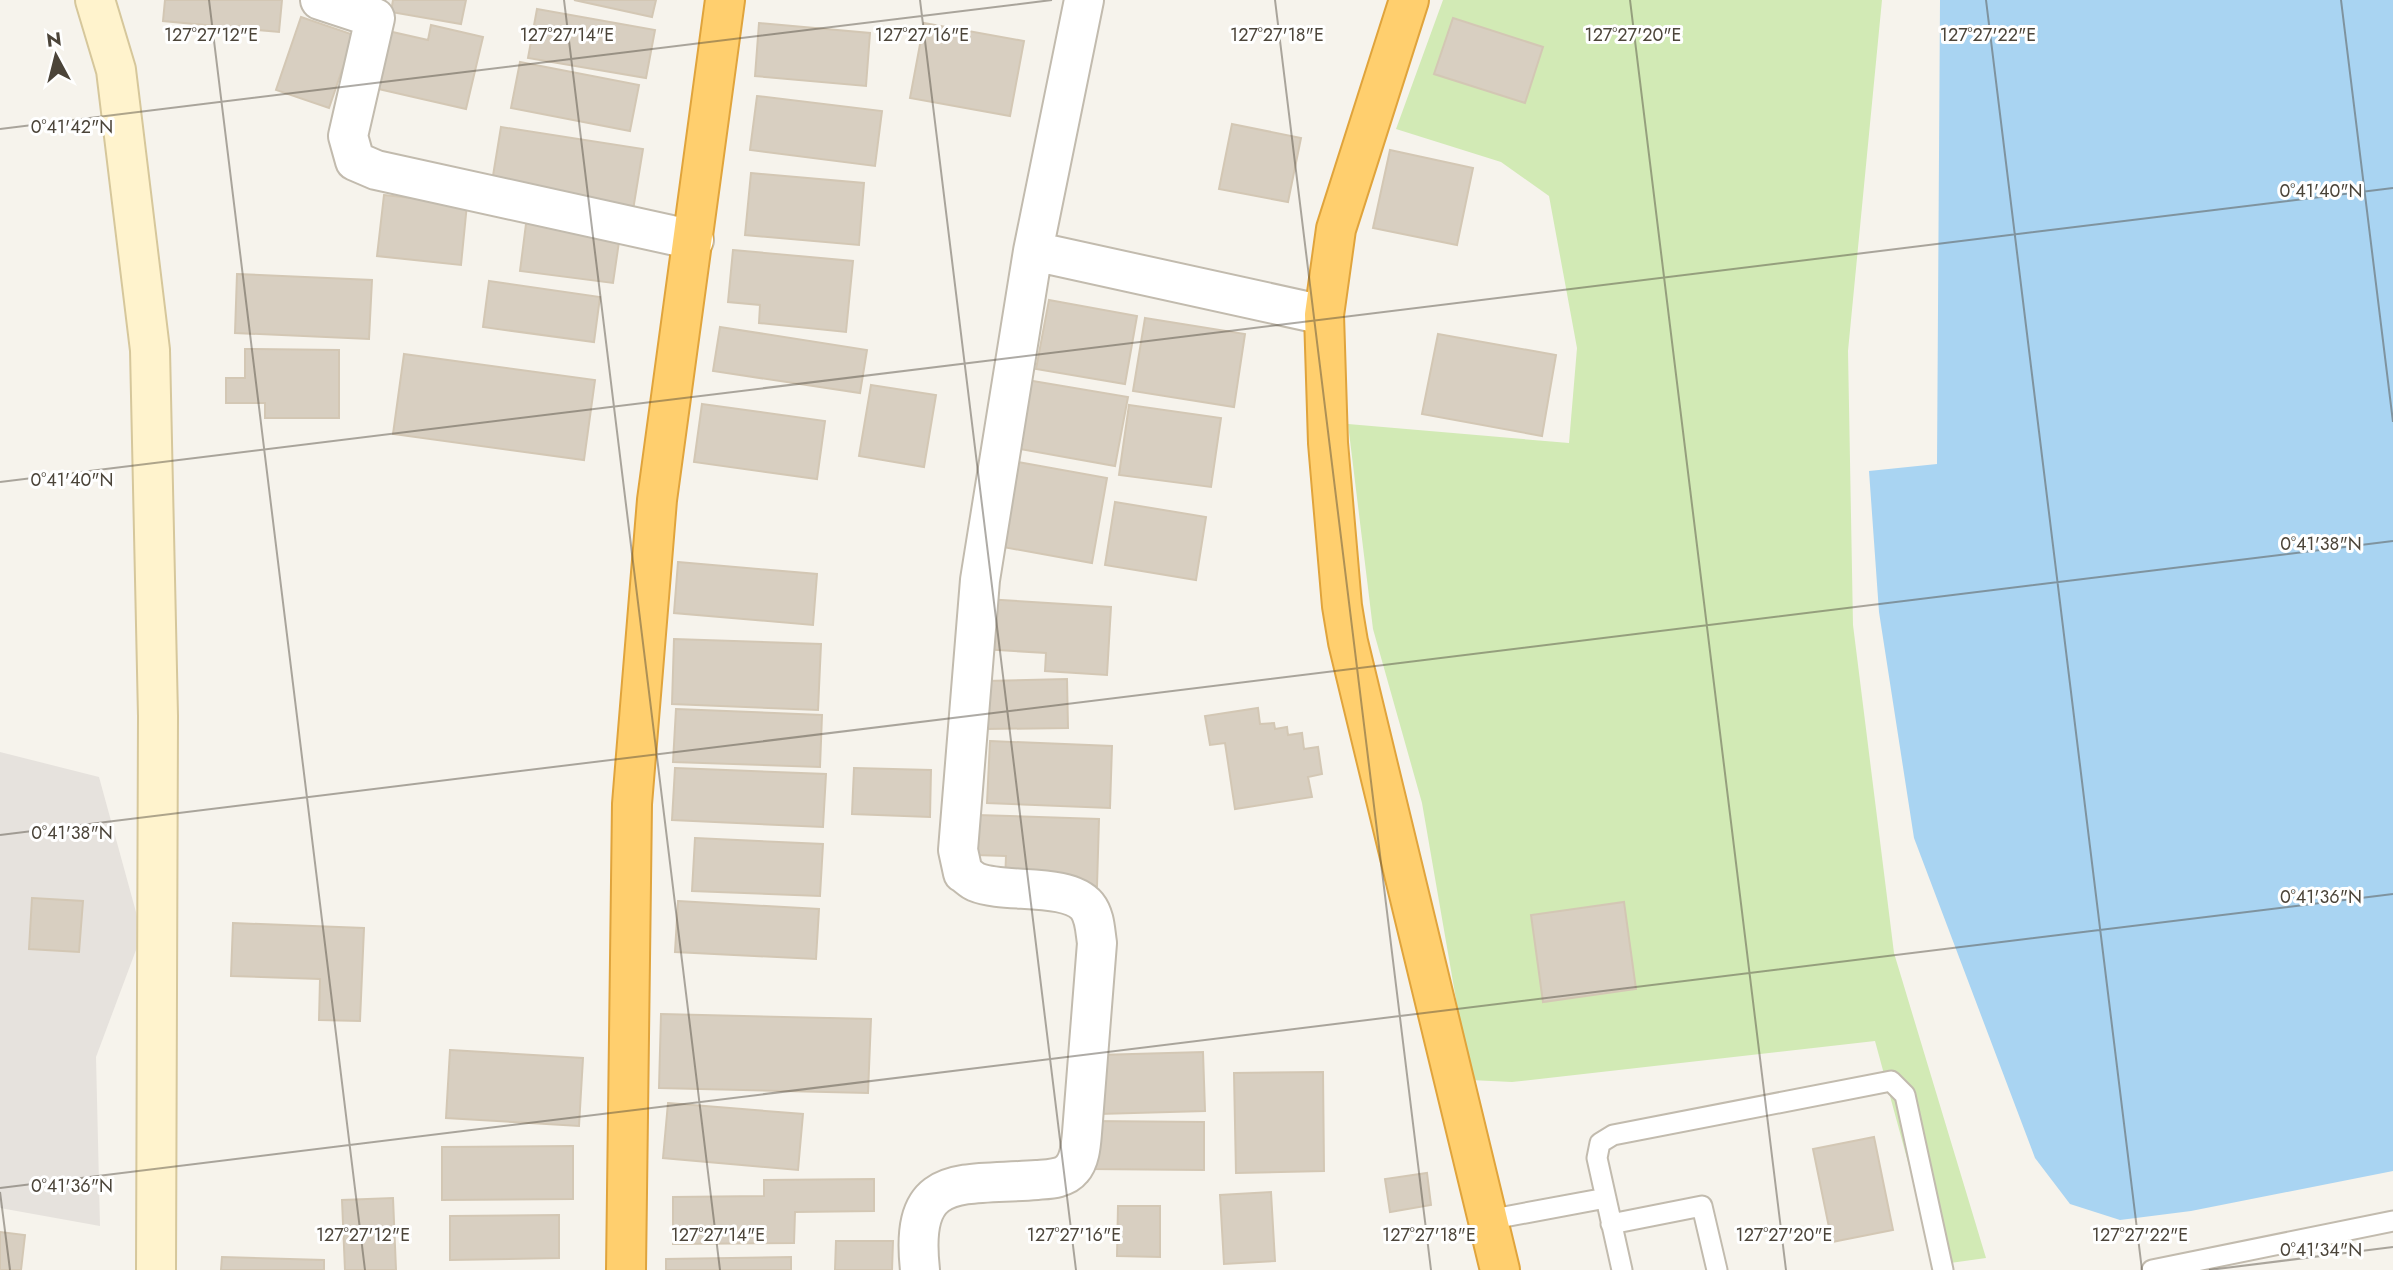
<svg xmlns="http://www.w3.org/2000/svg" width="2393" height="1270" font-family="Jost,sans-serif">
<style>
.industrial{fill:#e6e2dd}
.green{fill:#d2eab5}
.water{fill:#a9d4f2}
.building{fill:#d8cfc1;stroke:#d3c7b4;stroke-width:2}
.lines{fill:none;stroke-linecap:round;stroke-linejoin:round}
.lane-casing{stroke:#c2bbae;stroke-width:23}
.street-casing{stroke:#c2bbae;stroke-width:42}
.secondary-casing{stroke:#d6c79b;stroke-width:42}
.highway-casing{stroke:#e0a43c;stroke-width:42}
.lane{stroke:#fff;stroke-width:19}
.street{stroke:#fff;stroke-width:38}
.secondary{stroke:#fff3cd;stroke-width:38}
.highway{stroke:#ffcf6e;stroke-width:38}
.ticks{fill:none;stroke:#4b4439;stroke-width:2;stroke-opacity:0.45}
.ticks-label{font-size:18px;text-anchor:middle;fill:#4b4439;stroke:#fff;stroke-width:6;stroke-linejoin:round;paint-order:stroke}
</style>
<rect width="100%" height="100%" fill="#f6f3ec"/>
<!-- industrial -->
<path class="industrial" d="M 0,752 L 99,777 L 142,934 L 96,1057 L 100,1226 L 0,1208 Z"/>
<!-- green -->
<path class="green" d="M 1443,0 L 1882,0 L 1848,351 L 1853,625 L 1894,953 L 1986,1258 L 1936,1265 L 1875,1041 L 1512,1082 L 1470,1080 L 1422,803 L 1373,629 L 1348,424 L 1569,443 L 1577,348 L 1549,196 L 1501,162 L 1396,129 Z"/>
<!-- water -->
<path class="water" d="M 1940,0 L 2393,0 L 2393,1171 L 2191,1211 L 2120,1220 L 2070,1204 L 2035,1158 L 1914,838 L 1879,612 L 1869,471 L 1937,464 Z"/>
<!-- building -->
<path class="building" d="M 165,0 L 282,0 L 279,32 L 163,21 Z
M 393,0 L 466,0 L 461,24 L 391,12 Z
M 574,0 L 656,0 L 652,17 Z
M 537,9 L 655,30 L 646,78 L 528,58 Z
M 301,17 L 354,35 L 329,108 L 276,90 Z
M 1453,18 L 1543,47 L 1525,103 L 1434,74 Z
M 759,23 L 870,33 L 866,86 L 755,76 Z
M 924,23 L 1024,41 L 1010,116 L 910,98 Z
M 431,25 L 483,37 L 466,109 L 374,88 L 388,31 L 428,40 Z
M 520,62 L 639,85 L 630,131 L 511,108 Z
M 757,96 L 882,111 L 875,166 L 750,150 Z
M 1232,124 L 1301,138 L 1288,202 L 1219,189 Z
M 501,127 L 643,149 L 633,210 L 491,188 Z
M 1390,150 L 1473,168 L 1457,245 L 1373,228 Z
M 751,173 L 864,183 L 859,245 L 745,235 Z
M 384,195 L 467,204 L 461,265 L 377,256 Z
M 527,216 L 621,228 L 613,283 L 520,271 Z
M 733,250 L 853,261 L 846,332 L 759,323 L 760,305 L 728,302 Z
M 237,274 L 372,280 L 369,339 L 235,333 Z
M 489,281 L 600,297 L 594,342 L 483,327 Z
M 1049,300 L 1137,316 L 1125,384 L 1036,369 Z
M 1145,318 L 1245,334 L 1234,407 L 1133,391 Z
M 720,327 L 867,350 L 860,393 L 713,371 Z
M 1438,334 L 1556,355 L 1542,436 L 1422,414 Z
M 245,349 L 339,350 L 339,418 L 265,418 L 265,403 L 226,403 L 226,378 L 245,378 Z
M 404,354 L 595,380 L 584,460 L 393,434 Z
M 1027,380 L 1128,397 L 1115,466 L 1015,448 Z
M 871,385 L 936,395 L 924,467 L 859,456 Z
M 702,404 L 825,421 L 817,479 L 694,462 Z
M 1129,405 L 1221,418 L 1211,487 L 1119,475 Z
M 1018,462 L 1107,478 L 1092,563 L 1003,547 Z
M 1115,502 L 1206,517 L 1196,580 L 1105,565 Z
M 678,562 L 817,574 L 813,625 L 674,613 Z
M 985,599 L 1111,607 L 1107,675 L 1045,671 L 1046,653 L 982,649 Z
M 674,639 L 821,644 L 818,710 L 672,704 Z
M 1067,679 L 1068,728 L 986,729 L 985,681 Z
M 1258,708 L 1260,724 L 1274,723 L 1275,729 L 1287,727 L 1288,735 L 1302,733 L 1304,749 L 1318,747 L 1322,774 L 1308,777 L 1312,797 L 1235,809 L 1225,743 L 1210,745 L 1205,716 Z
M 676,709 L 822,715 L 820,767 L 673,762 Z
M 990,741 L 1112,746 L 1110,808 L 987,803 Z
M 675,768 L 826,774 L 823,827 L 672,820 Z
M 854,768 L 931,770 L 930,817 L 852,814 Z
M 977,815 L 1099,819 L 1097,886 L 1005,883 L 1006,856 L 976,855 Z
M 695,838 L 823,844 L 820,896 L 692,891 Z
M 32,898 L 83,901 L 79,952 L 29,949 Z
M 678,901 L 819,909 L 816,959 L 675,952 Z
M 1624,902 L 1636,989 L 1543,1002 L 1531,915 Z
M 233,923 L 364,928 L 360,1021 L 319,1020 L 320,979 L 231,976 Z
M 661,1014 L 871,1019 L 868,1093 L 659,1088 Z
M 450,1050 L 583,1058 L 579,1126 L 446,1118 Z
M 1203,1052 L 1205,1111 L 1099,1114 L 1098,1055 Z
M 1323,1072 L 1324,1171 L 1236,1173 L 1234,1073 Z
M 668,1103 L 803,1114 L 798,1170 L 663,1158 Z
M 1090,1121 L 1204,1122 L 1204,1170 L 1090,1169 Z
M 1874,1137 L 1893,1230 L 1832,1242 L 1813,1149 Z
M 573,1146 L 573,1199 L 442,1200 L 442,1147 Z
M 1427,1173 L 1431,1205 L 1390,1212 L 1385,1179 Z
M 874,1179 L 874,1211 L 795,1212 L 794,1243 L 673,1244 L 673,1197 L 764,1196 L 764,1180 Z
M 1271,1192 L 1275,1261 L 1224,1264 L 1220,1195 Z
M 393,1198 L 396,1270 L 345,1270 L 342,1200 Z
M 1118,1206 L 1160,1206 L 1160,1257 L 1117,1256 Z
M 559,1215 L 559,1258 L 450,1260 L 450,1216 Z
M 0,1232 L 25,1235 L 21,1270 L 0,1270 Z
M 836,1241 L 893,1241 L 892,1270 L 835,1270 Z
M 222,1257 L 324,1260 L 324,1270 L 221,1270 Z
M 791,1257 L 791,1270 L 666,1270 L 666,1259 Z"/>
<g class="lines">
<!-- lane casing -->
<g class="lane-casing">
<path id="lane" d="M 1488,1220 L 1606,1198
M 1611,1224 L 1702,1206 L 1717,1270
M 1622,1270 L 1597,1158 L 1600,1143 L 1613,1135 L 1891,1081 L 1905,1095 L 1943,1270
M 2152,1270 L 2393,1221"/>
</g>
<!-- street casing -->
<g class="street-casing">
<path id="street" d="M 320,0 L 375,18 L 348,136 L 355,161 L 376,170 L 694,240
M 1033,251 L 1324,315
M 920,1270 C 909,1171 959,1186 1037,1180 C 1048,1179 1064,1179 1072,1169 C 1080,1160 1081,1145 1082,1133 L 1097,943 C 1095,930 1095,916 1087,906 C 1067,882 1004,894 976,882 C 971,880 967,875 963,873 L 958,850 L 980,580 L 1033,251 L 1084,0"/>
</g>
<!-- secondary casing -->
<g class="secondary-casing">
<path id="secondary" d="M 95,0 L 116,70 L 150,350 L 158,716 L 156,1270"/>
</g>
<!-- highway casing -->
<g class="highway-casing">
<path id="highway" d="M 1409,0 L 1336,229 L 1324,315 L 1328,443 L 1342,606 L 1348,642 L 1500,1270
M 626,1270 L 632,804 L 657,500 L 725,0"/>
</g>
<!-- lane -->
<use href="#lane" class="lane"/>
<!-- street -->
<use href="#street" class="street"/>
<!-- secondary -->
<use href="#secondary" class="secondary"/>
<!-- highway -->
<use href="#highway" class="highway"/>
</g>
<!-- ticks -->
<path class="ticks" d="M 209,0 L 365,1270M 564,0 L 720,1270M 920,0 L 1076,1270M 1275,0 L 1431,1270M 1630,0 L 1786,1270M 1986,0 L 2142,1270M 2341,0 L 2393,422M 0,129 L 1052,0M 0,482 L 2393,188M 0,835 L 2393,541M 0,1188 L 2393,894M 0,1192 L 10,1270M 2209,1270 L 2393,1247"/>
<g class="ticks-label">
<text x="211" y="41">127°27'12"E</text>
<text x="567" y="41">127°27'14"E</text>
<text x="922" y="41">127°27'16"E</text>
<text x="1277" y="41">127°27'18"E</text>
<text x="1633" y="41">127°27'20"E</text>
<text x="1988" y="41">127°27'22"E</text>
<text x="72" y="133">0°41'42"N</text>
<text x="2321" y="197">0°41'40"N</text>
<text x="72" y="486">0°41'40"N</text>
<text x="2321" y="550">0°41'38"N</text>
<text x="72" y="839">0°41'38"N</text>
<text x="2321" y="903">0°41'36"N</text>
<text x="72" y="1192">0°41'36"N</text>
<text x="363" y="1241">127°27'12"E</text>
<text x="718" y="1241">127°27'14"E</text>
<text x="1074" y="1241">127°27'16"E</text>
<text x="1429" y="1241">127°27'18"E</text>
<text x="1784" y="1241">127°27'20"E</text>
<text x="2140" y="1241">127°27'22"E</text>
<text x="2321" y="1256">0°41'34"N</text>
</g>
<!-- north arrow -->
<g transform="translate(56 56) rotate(353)" stroke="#ffffff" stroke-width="5" paint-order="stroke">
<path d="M0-5L12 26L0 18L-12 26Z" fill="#4b4439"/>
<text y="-10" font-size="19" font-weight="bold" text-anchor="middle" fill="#4b4439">N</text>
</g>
</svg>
